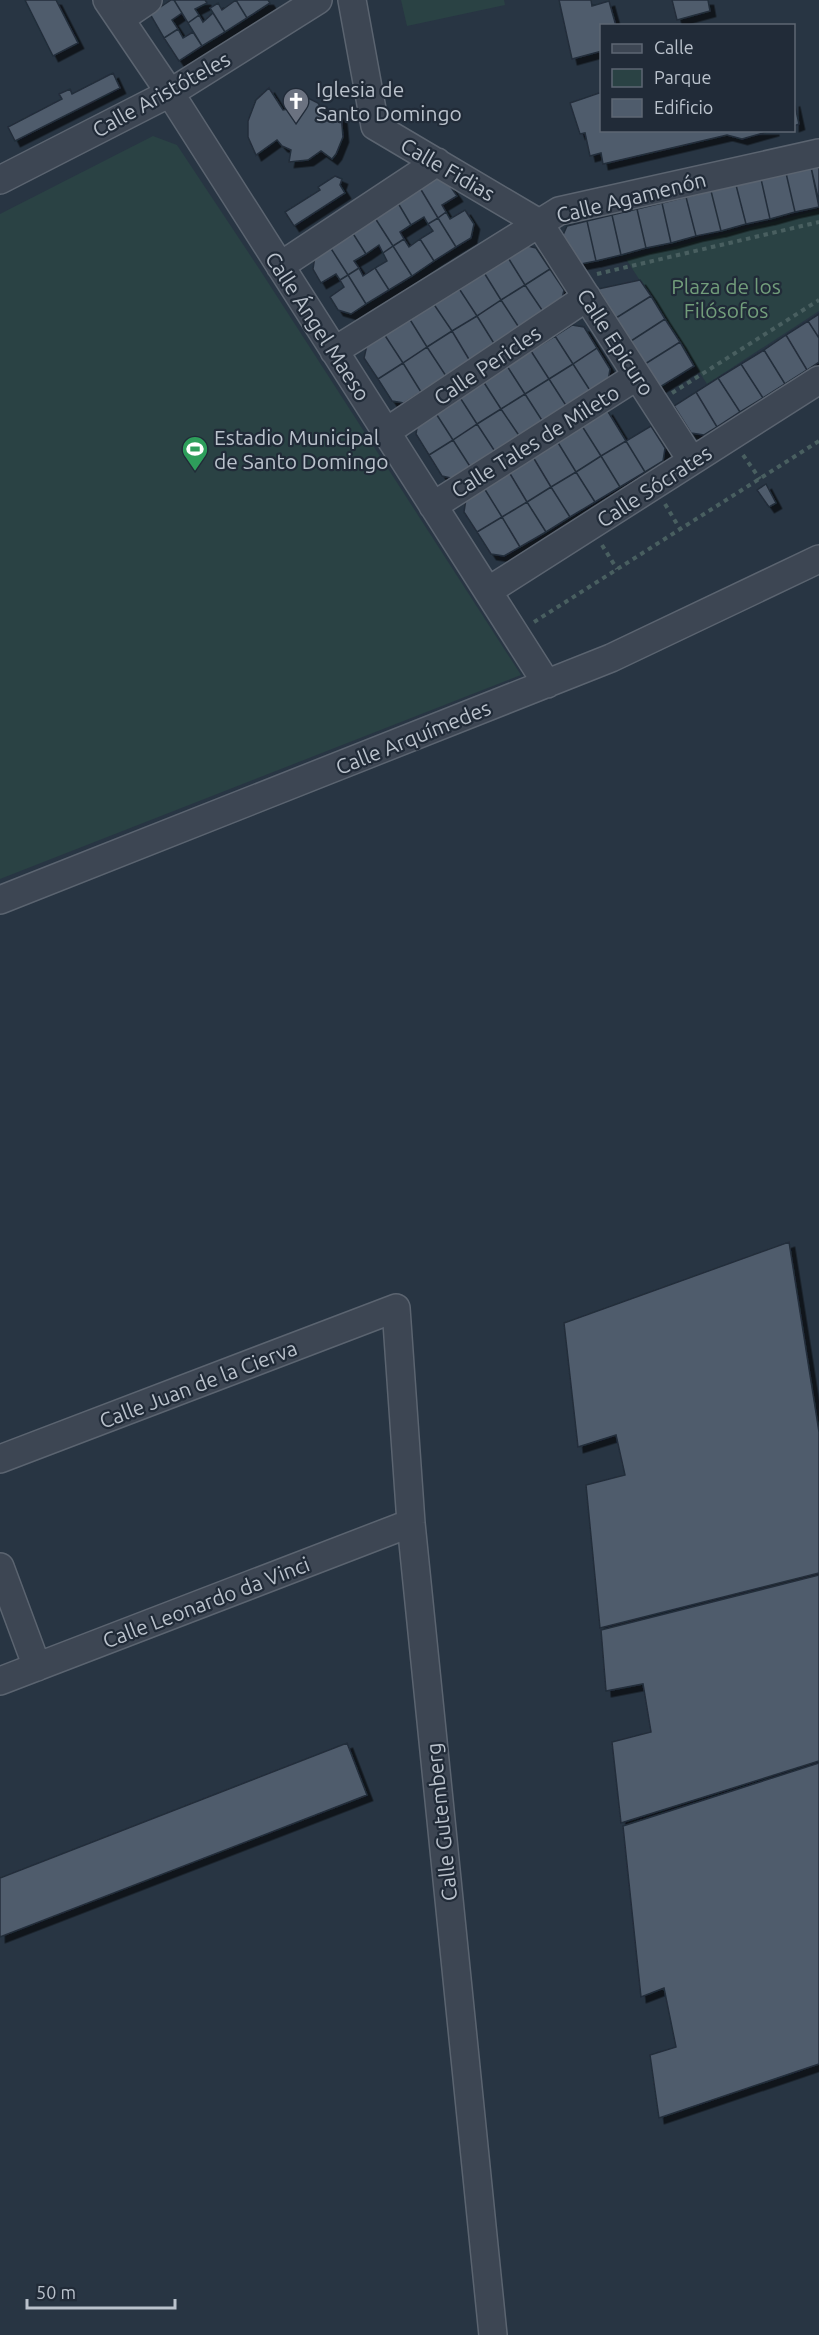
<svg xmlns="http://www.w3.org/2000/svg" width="819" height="2335" font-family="Ubuntu,sans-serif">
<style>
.green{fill:#2a4244}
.building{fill:#4f5c6c;stroke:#232d3a;stroke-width:1.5;filter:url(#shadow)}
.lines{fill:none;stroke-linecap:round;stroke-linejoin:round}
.minor-casing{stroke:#5b6470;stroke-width:30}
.path{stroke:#495f60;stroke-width:4;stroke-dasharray:4.5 4.5;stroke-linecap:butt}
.minor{stroke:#3d4653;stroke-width:27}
.labels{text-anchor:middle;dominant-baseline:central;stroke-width:4.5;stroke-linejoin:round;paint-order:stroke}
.poi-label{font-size:21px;fill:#bac2cc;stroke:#212b38;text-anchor:start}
.street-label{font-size:21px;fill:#bac2cc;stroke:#212b38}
.park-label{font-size:21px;fill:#729d7b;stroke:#212b38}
</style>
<defs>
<filter id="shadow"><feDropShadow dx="5.5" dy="5.5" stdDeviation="0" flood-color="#0009"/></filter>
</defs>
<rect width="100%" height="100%" fill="#283543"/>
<!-- green -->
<path class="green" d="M 401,0 L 504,0 L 505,5 L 407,26 Z
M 153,136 L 177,145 L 260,270 L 521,675 L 0,879 L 0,214 Z
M 819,210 L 819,311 L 707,384 L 626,259 Z"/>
<!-- building -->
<path class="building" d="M 25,0 L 56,0 L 78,43 L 53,56 Z
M 171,0 L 174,0 L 182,13 L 172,20 L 178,29 L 164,38 L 150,14 Z
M 174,0 L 205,0 L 207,3 L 195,9 L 199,15 L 188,23 Z
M 236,0 L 268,0 L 270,3 L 247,18 Z
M 236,0 L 247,18 L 225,32 L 210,8 L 218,3 L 222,10 Z
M 559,0 L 591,0 L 592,6 L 609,1 L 616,26 L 602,26 L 602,51 L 572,59 Z
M 672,0 L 708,0 L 710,11 L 677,20 Z
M 213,13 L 225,32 L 202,46 L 188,23 L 199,15 L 203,22 Z
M 178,29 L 183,38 L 193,32 L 202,46 L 179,61 L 164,38 Z
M 113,73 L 120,88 L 15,141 L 8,127 L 62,99 L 59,94 L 70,89 L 72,94 Z
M 269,88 L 283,110 L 300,107 L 302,95 L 318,103 L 328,118 L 341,113 L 343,137 L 336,154 L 332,159 L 321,151 L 308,160 L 289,162 L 291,150 L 282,146 L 277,140 L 256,155 L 248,137 L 248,121 L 256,100 Z
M 602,92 L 602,130 L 774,130 L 742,139 L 727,135 L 603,164 L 601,153 L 590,156 L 585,133 L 580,134 L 570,103 Z
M 794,101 L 799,124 L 794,126 Z
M 819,165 L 819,202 L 811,167 Z
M 811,167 L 819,207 L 795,212 L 786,173 Z
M 786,173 L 795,212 L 770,219 L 761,179 Z
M 335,176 L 342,179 L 340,185 L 345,193 L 294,226 L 285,212 L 320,190 L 318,187 Z
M 437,177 L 448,183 L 457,196 L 442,205 L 446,212 L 438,218 L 420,188 Z
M 761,179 L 770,219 L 746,224 L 736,185 Z
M 736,185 L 746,224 L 721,231 L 711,191 Z
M 420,188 L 438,218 L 428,224 L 424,217 L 411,225 L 398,203 Z
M 711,191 L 721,231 L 696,236 L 686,197 Z
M 686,197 L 696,236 L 671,243 L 662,203 Z
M 398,203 L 411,225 L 400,232 L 404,239 L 393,246 L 375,218 Z
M 662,203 L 671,243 L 646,248 L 637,209 Z
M 637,209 L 646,248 L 621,255 L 612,215 Z
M 465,210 L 474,224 L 471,238 L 456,247 L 438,218 L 446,212 L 450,219 Z
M 612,215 L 621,255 L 596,261 L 587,221 Z
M 375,218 L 393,246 L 383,253 L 379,245 L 366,254 L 352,232 Z
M 438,218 L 456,247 L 434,261 L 420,239 L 433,231 L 428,224 Z
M 587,221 L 596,261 L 581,264 L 563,235 L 567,226 Z
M 352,232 L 366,254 L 354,261 L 359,268 L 348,275 L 330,247 Z
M 404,239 L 409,247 L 420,239 L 434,261 L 412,276 L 393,246 Z
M 524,245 L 536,248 L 550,269 L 525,285 L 507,256 Z
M 393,246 L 412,276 L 389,290 L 375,268 L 387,261 L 383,253 Z
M 330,247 L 348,275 L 340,280 L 336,274 L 321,283 L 313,269 L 315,256 Z
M 507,256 L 525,285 L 501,300 L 483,271 Z
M 359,268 L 363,276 L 375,268 L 389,290 L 366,304 L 348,275 Z
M 550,269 L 564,290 L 561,303 L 544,313 L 525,285 Z
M 483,271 L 501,300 L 477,316 L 458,287 Z
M 348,275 L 366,304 L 351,314 L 338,310 L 330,297 L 344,287 L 340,280 Z
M 640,280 L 651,296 L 616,318 L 598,289 Z
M 525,285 L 544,313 L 520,329 L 501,300 Z
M 458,287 L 477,316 L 452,331 L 433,303 Z
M 651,296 L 665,319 L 631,341 L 616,318 Z
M 501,300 L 520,329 L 495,345 L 477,316 Z
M 433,303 L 452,331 L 427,347 L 409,318 Z
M 819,314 L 819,338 L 808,321 Z
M 477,316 L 495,345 L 470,361 L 452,331 Z
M 409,318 L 427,347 L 403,363 L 384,334 Z
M 665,319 L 680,342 L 645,364 L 631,341 Z
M 808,321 L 819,338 L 819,362 L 807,370 L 786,335 Z
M 572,325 L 584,327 L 597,348 L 573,364 L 555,336 Z
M 452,331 L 470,361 L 446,376 L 427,347 Z
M 384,334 L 403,363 L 378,379 L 364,358 L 367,345 Z
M 786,335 L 807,370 L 785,384 L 764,350 Z
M 555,336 L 573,364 L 549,379 L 531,351 Z
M 680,342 L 694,366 L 660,387 L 645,364 Z
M 427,347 L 446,376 L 421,392 L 403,363 Z
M 597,348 L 610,369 L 608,381 L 591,392 L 573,364 Z
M 764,350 L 785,384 L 763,398 L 741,364 Z
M 531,351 L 549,379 L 525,394 L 507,366 Z
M 403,363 L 421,392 L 404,403 L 392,401 L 378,379 Z
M 573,364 L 591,392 L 567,407 L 549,379 Z
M 741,364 L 763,398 L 740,412 L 718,378 Z
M 507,366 L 525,394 L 501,409 L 483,381 Z
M 718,378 L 740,412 L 717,427 L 696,392 Z
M 549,379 L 567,407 L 543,422 L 525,394 Z
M 483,381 L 501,409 L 477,424 L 459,396 Z
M 696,392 L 717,427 L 704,435 L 691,433 L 674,406 Z
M 525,394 L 543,422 L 520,437 L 501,409 Z
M 459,396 L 477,424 L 453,440 L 435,412 Z
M 501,409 L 520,437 L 496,453 L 477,424 Z
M 607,410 L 626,441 L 601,456 L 582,426 Z
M 435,412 L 453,440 L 429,455 L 416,434 L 418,422 Z
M 477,424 L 496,453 L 471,468 L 453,440 Z
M 582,426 L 601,456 L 576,472 L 557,441 Z
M 651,426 L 665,448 L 663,461 L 645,472 L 626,441 Z
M 453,440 L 471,468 L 455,479 L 442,476 L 429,455 Z
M 557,441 L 576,472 L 551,487 L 533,457 Z
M 626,441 L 645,472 L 620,487 L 601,456 Z
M 601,456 L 620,487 L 595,502 L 576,472 Z
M 533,457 L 551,487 L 527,502 L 509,472 Z
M 509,472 L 527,502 L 502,517 L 484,488 Z
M 576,472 L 595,502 L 570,517 L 551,487 Z
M 766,484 L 776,503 L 769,507 L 757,490 Z
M 551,487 L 570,517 L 546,532 L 527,502 Z
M 484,488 L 502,517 L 477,532 L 464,512 L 466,499 Z
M 527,502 L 546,532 L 520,547 L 502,517 Z
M 502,517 L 520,547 L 504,556 L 491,554 L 477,532 Z
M 789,1242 L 819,1432 L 819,1573 L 600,1628 L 586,1485 L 625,1475 L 616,1435 L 578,1447 L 564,1323 Z
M 819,1575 L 819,1761 L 621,1823 L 612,1742 L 651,1732 L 643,1684 L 606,1691 L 601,1630 Z
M 347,1743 L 367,1795 L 0,1937 L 0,1878 Z
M 819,1763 L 819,2064 L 659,2118 L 650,2055 L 676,2047 L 664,1988 L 641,1997 L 623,1826 Z"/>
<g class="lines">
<!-- minor casing -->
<g class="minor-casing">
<path id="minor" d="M 107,0 L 170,93 L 547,684
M 352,0 L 375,126 L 539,223 L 692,461
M 120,19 L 148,0
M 0,180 L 170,93 L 318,0
M 280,266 L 437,162
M 334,351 L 559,211 L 819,153
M 386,432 L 587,297
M 433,506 L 637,376
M 488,591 L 819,380
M 0,900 L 611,658 L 819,559
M 0,1459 L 396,1308 L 411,1523 L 493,2335
M 0,1567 L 37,1667
M 0,1681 L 411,1523"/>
</g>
<!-- path -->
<path class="path" d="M 597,274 L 819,222
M 672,393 L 819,300
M 743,455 L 760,479
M 665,504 L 680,529
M 602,545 L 617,569
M 534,622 L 819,441"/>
<!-- minor -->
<use href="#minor" class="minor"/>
</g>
<!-- icons -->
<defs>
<g id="church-pin" transform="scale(1.35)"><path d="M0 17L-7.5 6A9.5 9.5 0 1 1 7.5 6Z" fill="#6b7280" stroke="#212b38"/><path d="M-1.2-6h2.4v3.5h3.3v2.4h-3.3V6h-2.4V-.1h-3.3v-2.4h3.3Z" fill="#fff"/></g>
<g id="stadium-pin" transform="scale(1.35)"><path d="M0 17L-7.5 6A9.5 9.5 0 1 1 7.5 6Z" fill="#2e9e5b" stroke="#212b38"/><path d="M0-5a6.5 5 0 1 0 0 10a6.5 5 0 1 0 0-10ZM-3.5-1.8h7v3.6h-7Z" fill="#fff"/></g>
</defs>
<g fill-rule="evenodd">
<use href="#church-pin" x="296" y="101"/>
<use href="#stadium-pin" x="195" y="449"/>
</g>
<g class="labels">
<!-- poi labels -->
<g class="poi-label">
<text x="316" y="89">Iglesia de<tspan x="316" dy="24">Santo Domingo</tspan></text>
<text x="214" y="437">Estadio Municipal<tspan x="214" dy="24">de Santo Domingo</tspan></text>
</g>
<!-- street labels -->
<g class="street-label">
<text transform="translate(161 94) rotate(-29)">Calle Aristóteles</text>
<text transform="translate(448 169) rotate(30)">Calle Fidias</text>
<text transform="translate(631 197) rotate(-14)">Calle Agamenón</text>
<text transform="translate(318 326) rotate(57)">Calle Ángel Maeso</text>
<text transform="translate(616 342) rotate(57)">Calle Epicuro</text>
<text transform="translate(487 365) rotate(-34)">Calle Pericles</text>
<text transform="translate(535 441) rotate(-32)">Calle Tales de Mileto</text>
<text transform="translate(654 486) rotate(-33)">Calle Sócrates</text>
<text transform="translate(413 737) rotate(-22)">Calle Arquímedes</text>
<text transform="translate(198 1384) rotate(-21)">Calle Juan de la Cierva</text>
<text transform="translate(206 1602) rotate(-21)">Calle Leonardo da Vinci</text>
<text transform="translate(441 1822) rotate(-96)">Calle Gutemberg</text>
</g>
<!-- park labels -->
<g class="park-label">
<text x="726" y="286">Plaza de los<tspan x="726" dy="24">Filósofos</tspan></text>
</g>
</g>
<!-- legend -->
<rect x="600" y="24" width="195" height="108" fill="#212b38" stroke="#5e6773" stroke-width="1.5"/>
<rect x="612" y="44" width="30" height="9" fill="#3d4653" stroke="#5e6773" stroke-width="1.5"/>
<text x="654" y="54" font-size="18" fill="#bac2cc">Calle</text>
<rect x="612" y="69" width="30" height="18" fill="#2a4244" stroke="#5e6773" stroke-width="1.5"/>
<text x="654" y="84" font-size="18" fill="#bac2cc">Parque</text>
<rect x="612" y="99" width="30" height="18" fill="#4f5c6c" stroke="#5e6773" stroke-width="1.5"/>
<text x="654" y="114" font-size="18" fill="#bac2cc">Edificio</text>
<!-- scale -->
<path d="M27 2299v9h148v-9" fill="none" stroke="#bac2cc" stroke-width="3"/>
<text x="36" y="2299" font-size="18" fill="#bac2cc" stroke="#212b38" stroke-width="4.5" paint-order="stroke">50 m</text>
</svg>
